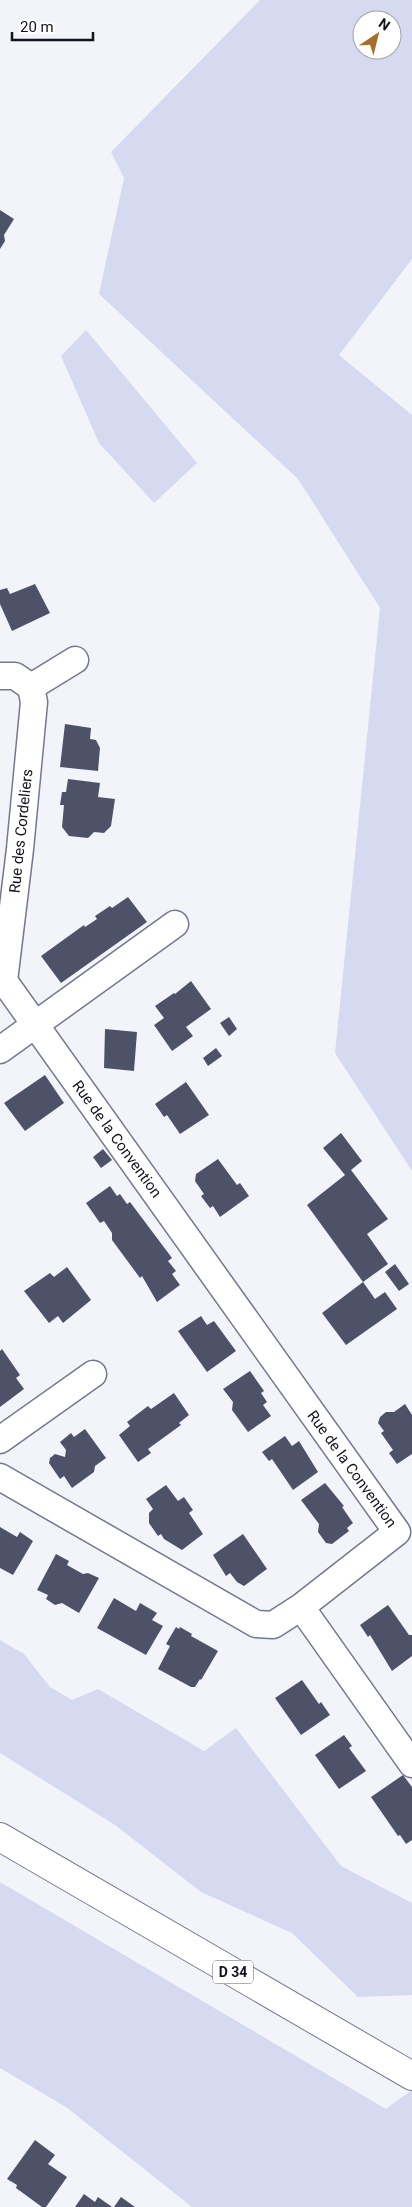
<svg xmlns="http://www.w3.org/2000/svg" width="412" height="2207" font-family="Roboto,sans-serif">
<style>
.green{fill:#d5daf0;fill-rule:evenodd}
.building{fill:#4e5269}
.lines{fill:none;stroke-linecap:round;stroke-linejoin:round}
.street-casing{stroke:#737891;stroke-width:29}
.primary-casing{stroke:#737891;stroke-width:30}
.street{stroke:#fff;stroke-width:26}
.primary{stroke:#fff;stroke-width:28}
.labels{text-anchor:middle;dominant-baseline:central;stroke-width:5;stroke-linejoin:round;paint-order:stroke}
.shield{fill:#fff;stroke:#585a61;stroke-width:1}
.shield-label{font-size:14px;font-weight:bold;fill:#11131d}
.street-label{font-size:15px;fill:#11131d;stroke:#fff}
</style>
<rect width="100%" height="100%" fill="#f3f4fa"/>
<!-- green -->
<path class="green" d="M 260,0 L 412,0 L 412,259 L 339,355 L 412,415 L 412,1171 L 335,1053 L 380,608 L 298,479 L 99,294 L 124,178 L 111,152 ZM 362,20 L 392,20 L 392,50 L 362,50 Z
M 86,330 L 197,463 L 154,503 L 99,443 L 61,356 Z
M 0,1640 L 24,1654 L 50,1687 L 72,1700 L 98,1689 L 204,1751 L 236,1728 L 341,1866 L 412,1903 L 412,1995 L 358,1997 L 292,1933 L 201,1892 L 115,1825 L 0,1753 Z
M 0,1882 L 386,2109 L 412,2090 L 412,2207 L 192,2207 L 66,2107 L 0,2068 Z"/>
<!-- building -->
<path class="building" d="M 0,210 L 14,219 L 4,235 L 5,241 L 0,249 Z
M 35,584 L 50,613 L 12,631 L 0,604 L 0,590 L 7,588 L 10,594 Z
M 65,724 L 91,728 L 90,739 L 96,740 L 100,748 L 98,771 L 60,767 Z
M 68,779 L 100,783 L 98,797 L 115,799 L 111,826 L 104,833 L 94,832 L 88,838 L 69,836 L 62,827 L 64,805 L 60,805 L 62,792 L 66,792 Z
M 128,897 L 147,922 L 61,983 L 41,956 L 84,925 L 85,927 L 97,919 L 95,916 L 110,906 L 112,908 Z
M 191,981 L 211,1009 L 186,1027 L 193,1036 L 172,1051 L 154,1025 L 164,1018 L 155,1006 L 174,993 L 175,994 Z
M 229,1017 L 237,1029 L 229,1036 L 220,1023 Z
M 105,1029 L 137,1032 L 134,1071 L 104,1068 Z
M 216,1048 L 222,1056 L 208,1066 L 203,1058 Z
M 45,1075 L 64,1103 L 25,1131 L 4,1103 Z
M 186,1082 L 209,1115 L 180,1134 L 167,1115 L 164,1117 L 155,1104 Z
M 341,1133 L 362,1161 L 351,1170 L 388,1219 L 367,1234 L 388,1264 L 363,1282 L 307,1205 L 345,1175 L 323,1148 Z
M 103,1149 L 112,1160 L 101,1168 L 93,1157 Z
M 218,1159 L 237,1185 L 240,1183 L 249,1196 L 220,1217 L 213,1206 L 210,1208 L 201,1196 L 204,1194 L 195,1181 L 196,1174 Z
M 110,1186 L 117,1196 L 120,1194 L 127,1204 L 130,1202 L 172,1258 L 168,1261 L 176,1271 L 172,1274 L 180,1285 L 157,1302 L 142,1276 L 140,1278 L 112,1240 L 112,1233 L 104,1221 L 100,1223 L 86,1203 Z
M 395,1264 L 409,1284 L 399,1291 L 385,1272 Z
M 67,1267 L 91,1300 L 63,1323 L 58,1316 L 49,1323 L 24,1291 L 50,1273 L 54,1277 Z
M 363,1282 L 375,1299 L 385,1292 L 397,1309 L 346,1345 L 322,1313 Z
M 201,1316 L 207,1325 L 214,1321 L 236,1351 L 207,1372 L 178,1331 Z
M 2,1349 L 20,1375 L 16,1378 L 24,1389 L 0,1407 L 0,1351 Z
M 250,1371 L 264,1391 L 261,1393 L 267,1402 L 263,1405 L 271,1416 L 248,1432 L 232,1410 L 233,1402 L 223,1389 Z
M 174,1393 L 189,1415 L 179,1423 L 181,1425 L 148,1449 L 151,1453 L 138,1462 L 119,1435 L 130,1426 L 127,1422 L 148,1406 L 151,1409 Z
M 405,1404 L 412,1415 L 412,1454 L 397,1464 L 389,1453 L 393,1450 L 381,1433 L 384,1431 L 378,1423 L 380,1417 L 386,1412 L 394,1412 Z
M 85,1429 L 106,1458 L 95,1466 L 94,1472 L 72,1488 L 64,1476 L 60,1479 L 49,1463 L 50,1458 L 55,1454 L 65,1457 L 66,1450 L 60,1442 L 71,1433 L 74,1437 Z
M 285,1436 L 292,1446 L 299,1441 L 318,1472 L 293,1490 L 272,1459 L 269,1461 L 262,1452 Z
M 325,1483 L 344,1506 L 342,1507 L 353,1523 L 347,1528 L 349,1531 L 332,1544 L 326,1543 L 318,1532 L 319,1524 L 301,1500 Z
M 166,1485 L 178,1501 L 184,1497 L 193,1510 L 189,1513 L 203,1534 L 182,1550 L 164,1539 L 161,1534 L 158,1536 L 149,1523 L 149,1513 L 153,1509 L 146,1499 Z
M 0,1527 L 17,1537 L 20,1532 L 33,1541 L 13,1575 L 0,1568 Z
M 243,1534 L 267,1569 L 244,1586 L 237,1582 L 230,1573 L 226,1576 L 213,1555 Z
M 56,1554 L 69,1561 L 67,1565 L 83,1574 L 88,1573 L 99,1578 L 79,1613 L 62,1603 L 55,1605 L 46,1599 L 48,1595 L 37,1590 Z
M 114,1598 L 136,1611 L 140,1603 L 157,1613 L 152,1620 L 163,1626 L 146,1655 L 97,1628 Z
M 388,1605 L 409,1635 L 412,1635 L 412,1656 L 392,1671 L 370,1635 L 368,1637 L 360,1625 Z
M 176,1627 L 179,1629 L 180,1627 L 192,1634 L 191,1636 L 218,1651 L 201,1680 L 200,1679 L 195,1687 L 191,1687 L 158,1669 L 170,1646 L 166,1644 Z
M 302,1680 L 319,1704 L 321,1702 L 330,1715 L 301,1735 L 275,1698 Z
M 344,1735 L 352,1746 L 349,1748 L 366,1771 L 339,1789 L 315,1755 Z
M 403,1775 L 412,1787 L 412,1840 L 406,1844 L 400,1835 L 398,1836 L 371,1797 Z
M 35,2140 L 55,2155 L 48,2164 L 67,2177 L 46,2207 L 42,2207 L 16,2188 L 17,2185 L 7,2179 Z
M 84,2194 L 95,2202 L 98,2197 L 112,2207 L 75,2207 Z
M 121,2197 L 135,2207 L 114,2207 Z"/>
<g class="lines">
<!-- street casing -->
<g class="street-casing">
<path id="street" d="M 0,676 L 15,676 L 31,687 L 34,702 L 20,849 L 4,981 L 397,1532 L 301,1607 L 273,1625 L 256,1624 L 0,1477
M 31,687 L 75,660
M 0,1050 L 175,924
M 0,1440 L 93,1374
M 301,1607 L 412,1764"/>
</g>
<!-- primary casing -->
<g class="primary-casing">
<path id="primary" d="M 0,1837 L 412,2076"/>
</g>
<!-- street -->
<use href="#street" class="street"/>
<!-- primary -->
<use href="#primary" class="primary"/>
</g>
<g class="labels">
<!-- shield labels -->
<rect class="shield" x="213" y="1960.5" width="40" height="23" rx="4"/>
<g class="shield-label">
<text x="233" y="1972">D 34</text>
</g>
<!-- street labels -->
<g class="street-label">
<text transform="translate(21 831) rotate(-84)">Rue des Cordeliers</text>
<text transform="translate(117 1139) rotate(54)">Rue de la Convention</text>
<text transform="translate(352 1469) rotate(54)">Rue de la Convention</text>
</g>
</g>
<!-- north arrow -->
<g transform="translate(377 35) rotate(35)"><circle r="24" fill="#ffffff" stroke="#a0a1a5"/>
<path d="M0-4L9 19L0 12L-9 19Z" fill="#a76e2d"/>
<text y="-8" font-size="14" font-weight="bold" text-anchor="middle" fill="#11131d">N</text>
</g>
<!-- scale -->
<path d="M12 32v8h81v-8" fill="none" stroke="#11131d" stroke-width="2.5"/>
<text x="20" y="32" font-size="15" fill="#11131d" stroke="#ffffff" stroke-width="4" paint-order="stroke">20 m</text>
</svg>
